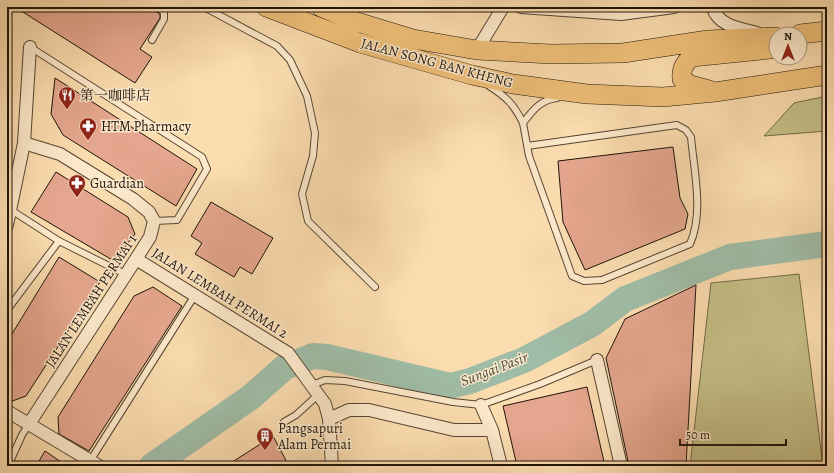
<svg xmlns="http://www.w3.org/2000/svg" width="834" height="473" font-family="Alegreya,'Noto Serif SC',serif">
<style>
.green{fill:#c5be86;stroke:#726948}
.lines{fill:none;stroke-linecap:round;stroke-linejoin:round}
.river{stroke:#9fbca6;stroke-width:26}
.building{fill:#e4a68e;stroke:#1e140a}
.lane-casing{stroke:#554633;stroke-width:8}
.street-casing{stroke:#554633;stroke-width:14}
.primary-casing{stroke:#1e140a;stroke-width:20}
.lane{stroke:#fce8ca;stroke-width:6}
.street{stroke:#fce8ca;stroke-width:12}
.primary{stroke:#eebe77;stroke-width:19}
.labels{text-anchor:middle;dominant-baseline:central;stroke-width:3;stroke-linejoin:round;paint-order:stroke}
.street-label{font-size:14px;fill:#1e140a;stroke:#fce8ca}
.poi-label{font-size:14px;fill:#1e140a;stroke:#fce8ca;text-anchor:start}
.water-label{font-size:15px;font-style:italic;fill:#4b4f41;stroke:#fce8ca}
</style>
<rect width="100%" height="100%" fill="#fbdcae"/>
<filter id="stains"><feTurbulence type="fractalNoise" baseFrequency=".005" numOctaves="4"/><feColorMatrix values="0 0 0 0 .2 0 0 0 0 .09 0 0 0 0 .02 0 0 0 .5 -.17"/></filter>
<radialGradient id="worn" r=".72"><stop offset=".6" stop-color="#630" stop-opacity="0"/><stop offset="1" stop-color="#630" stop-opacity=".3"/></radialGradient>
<!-- green -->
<path class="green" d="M 827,96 L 827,131 L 764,136 L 794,103 Z
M 799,274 L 823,466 L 690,466 L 711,283 Z"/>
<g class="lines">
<!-- river -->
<path class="river" d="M 152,466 L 251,397 L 285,367 L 313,356 L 327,357 L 450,386 L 470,381 L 524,360 L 592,324 L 625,299 L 730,257 L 827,244"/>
</g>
<!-- building -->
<path class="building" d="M 15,7 L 149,7 L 160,14 L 160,18 L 140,49 L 152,57 L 135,83 Z
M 55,78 L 197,169 L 176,206 L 63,135 L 51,114 Z
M 673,147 L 680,198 L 688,214 L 685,229 L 585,270 L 563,222 L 558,161 Z
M 56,172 L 128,217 L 135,234 L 114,261 L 31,212 Z
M 211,202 L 273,238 L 252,274 L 240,267 L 234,277 L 195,254 L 202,243 L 191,236 Z
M 59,257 L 100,282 L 26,396 L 7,403 L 7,342 Z
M 696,285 L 686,466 L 629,466 L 606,358 L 625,319 Z
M 153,287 L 182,306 L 89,451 L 59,434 L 58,417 L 134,296 Z
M 587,387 L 605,466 L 517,466 L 503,406 Z
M 273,436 L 289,466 L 226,466 Z
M 45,451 L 67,466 L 36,466 Z"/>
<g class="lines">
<!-- lane casing -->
<g class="lane-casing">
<path id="lane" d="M 204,7 L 277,46 L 290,60 L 307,96 L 315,133 L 313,156 L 302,194 L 308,221 L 375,287
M 152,40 L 164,19 L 164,12 L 157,7
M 30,47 L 202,157 L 207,169 L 177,220 L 154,221
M 489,86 C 507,97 514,105 523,123 C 533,110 540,100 557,98
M 523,123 L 529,156 L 572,276 L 584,281 L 602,280 L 690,244 C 704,213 694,171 691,137 L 686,130 L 677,125 L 527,146
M 11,210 L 59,241 L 125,274
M 7,310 L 59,241
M 312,385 L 325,380 L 345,381 L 453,402 L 481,405 L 540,384 L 597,360
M 284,422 L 296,415 L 319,394
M 90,461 L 195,295
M 8,466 L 22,435 L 29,424"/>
</g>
<!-- street casing -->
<g class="street-casing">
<path id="street" d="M 521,7 L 621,14 L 674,7
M 713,7 C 717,26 742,29 757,33
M 477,50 L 503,7
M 24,143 L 60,154 L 133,199 L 149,212 L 154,221 L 150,237 L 136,259 L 29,424
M 7,225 L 24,143 L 30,47
M 136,259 L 288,353 L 325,404 L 329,419 L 332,466
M 597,360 L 621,466
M 481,405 L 492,430 L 501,466
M 7,411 L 99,466
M 329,419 L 349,410 L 369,410 L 454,430 L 492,430"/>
</g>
<!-- primary casing -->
<g class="primary-casing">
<path id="primary" d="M 266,7 L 360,43 L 472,75 L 513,84 L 587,94 L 663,97 L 715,92 L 827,75
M 321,7 L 354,21 L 413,39 L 477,50 L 551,54 L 623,53 L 708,40 L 776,37
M 800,34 L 827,31
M 709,90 L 690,85 L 682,79 C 681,69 684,63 692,57 L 770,49"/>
</g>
<!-- lane -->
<use href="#lane" class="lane"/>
<!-- street -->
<use href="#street" class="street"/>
<!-- primary -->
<use href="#primary" class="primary"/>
</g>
<!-- icons -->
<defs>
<g id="restaurant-pin" transform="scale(0.9)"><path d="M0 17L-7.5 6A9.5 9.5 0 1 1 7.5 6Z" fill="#8f2418" stroke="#fce8ca"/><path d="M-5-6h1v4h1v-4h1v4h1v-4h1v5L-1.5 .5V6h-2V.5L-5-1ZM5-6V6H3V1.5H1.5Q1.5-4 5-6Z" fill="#fff"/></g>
<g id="pharmacy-pin" transform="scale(0.9)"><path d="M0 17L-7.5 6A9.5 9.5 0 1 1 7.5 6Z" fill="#8f2418" stroke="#fce8ca"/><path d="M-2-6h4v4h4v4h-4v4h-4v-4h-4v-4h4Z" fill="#fff"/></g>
<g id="building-pin" transform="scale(0.9)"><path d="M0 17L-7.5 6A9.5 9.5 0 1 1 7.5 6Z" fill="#8f2418" stroke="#fce8ca"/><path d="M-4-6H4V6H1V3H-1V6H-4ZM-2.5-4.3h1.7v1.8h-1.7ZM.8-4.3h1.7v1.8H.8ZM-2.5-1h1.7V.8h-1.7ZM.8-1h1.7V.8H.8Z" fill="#fff"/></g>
</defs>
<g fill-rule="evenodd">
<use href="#restaurant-pin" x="67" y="95"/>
<use href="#pharmacy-pin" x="88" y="126"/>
<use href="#pharmacy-pin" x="77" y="183"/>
<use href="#building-pin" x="265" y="436"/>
</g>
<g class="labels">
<!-- street labels -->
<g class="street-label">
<text transform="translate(437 63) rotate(15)">JALAN SONG BAN KHENG</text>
<text transform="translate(220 293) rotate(32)">JALAN LEMBAH PERMAI 2</text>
<text transform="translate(91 301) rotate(-57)">JALAN LEMBAH PERMAI 1</text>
</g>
<!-- poi labels -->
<g class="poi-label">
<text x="80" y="95">第一咖啡店</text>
<text x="101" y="126">HTM Pharmacy</text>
<text x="90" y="183">Guardian</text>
<text x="278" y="428">Pangsapuri<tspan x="278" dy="16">Alam Permai</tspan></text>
</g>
<!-- water labels -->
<g class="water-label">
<text transform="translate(494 369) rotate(-21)">Sungai Pasir</text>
</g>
</g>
<!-- margin -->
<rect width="834" height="473" fill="none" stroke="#fbdcae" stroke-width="24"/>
<rect x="8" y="8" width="818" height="457" fill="none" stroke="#1e140a" stroke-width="2"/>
<rect x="12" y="12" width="810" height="449" fill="none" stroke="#1e140a"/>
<!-- north arrow -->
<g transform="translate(788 46)"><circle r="19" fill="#fce8ca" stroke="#a3937d"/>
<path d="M0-3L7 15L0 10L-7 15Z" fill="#8f2418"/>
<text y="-6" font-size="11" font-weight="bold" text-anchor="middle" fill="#1e140a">N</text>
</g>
<!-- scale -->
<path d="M680 439v6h106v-6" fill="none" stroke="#1e140a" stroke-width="2"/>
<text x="686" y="439" font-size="12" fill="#1e140a" stroke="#fce8ca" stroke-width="3" paint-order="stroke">50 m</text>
<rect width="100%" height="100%" filter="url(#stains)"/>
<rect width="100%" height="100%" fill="url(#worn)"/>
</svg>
